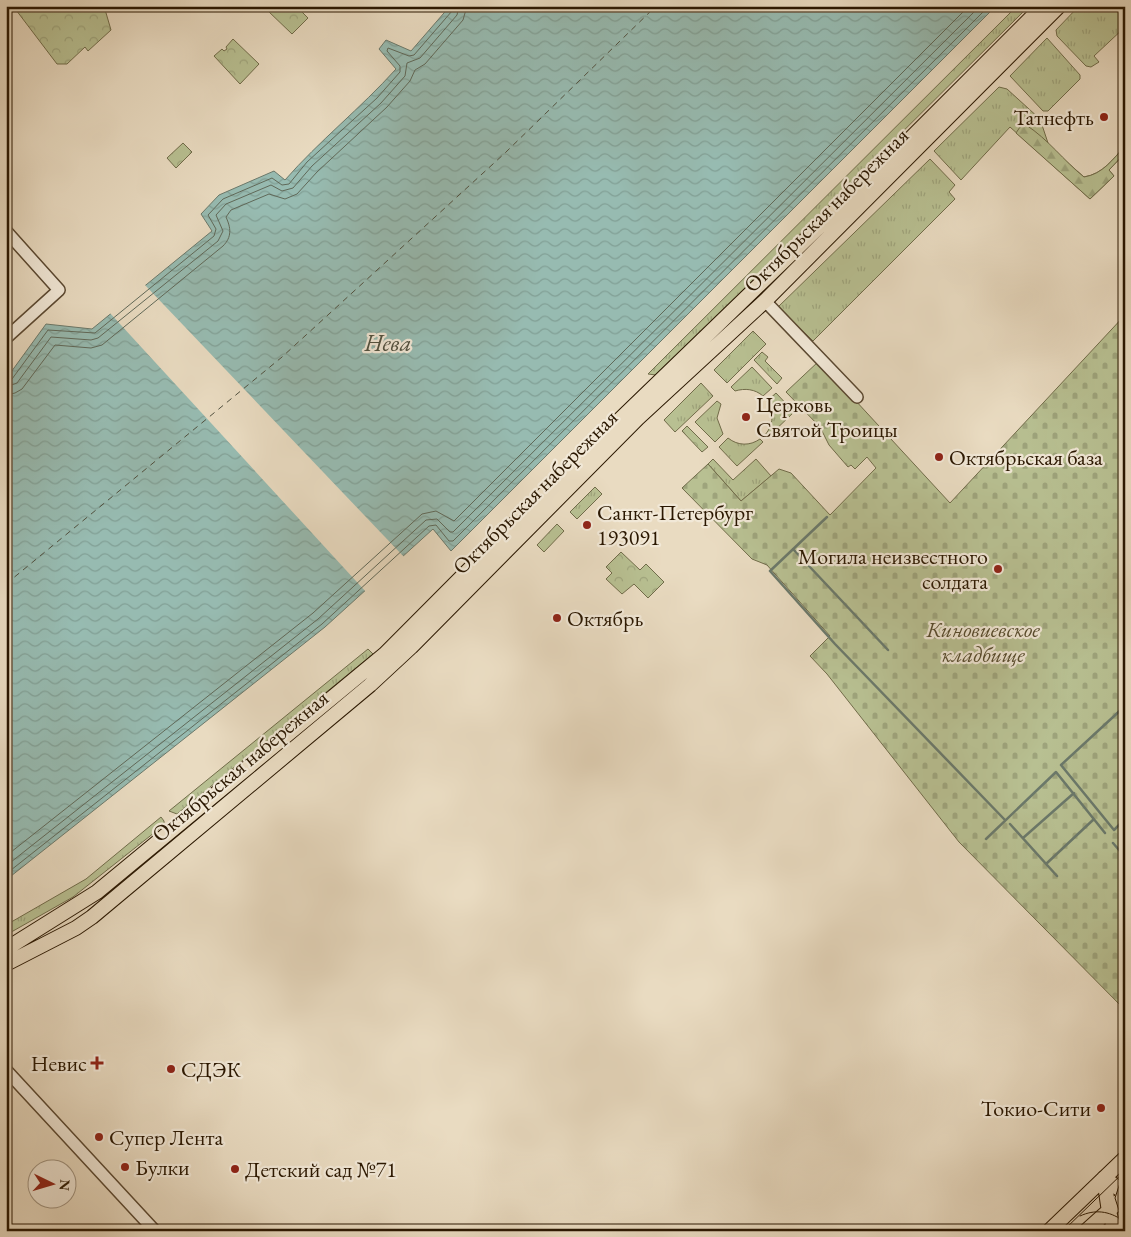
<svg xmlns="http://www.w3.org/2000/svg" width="1131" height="1237" font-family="'EB Garamond',serif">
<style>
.grass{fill:url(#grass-tufts);stroke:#716c4a}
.forest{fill:url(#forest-firs);stroke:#716c4a}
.cemetery{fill:url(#cemetery-stones);stroke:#716c4a}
.park{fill:url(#park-crowns);stroke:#716c4a}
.water{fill:url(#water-waves);stroke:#6b796b}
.pier{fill:#e9dbc1}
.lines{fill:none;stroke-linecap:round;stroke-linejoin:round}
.shore{stroke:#606959;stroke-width:1}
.stream{stroke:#6b796b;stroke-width:2.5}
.ferry{stroke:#50503f;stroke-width:1;stroke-dasharray:6 5;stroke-linecap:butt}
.minor-casing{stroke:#5a4831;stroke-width:14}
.major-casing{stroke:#2a1701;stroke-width:16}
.minor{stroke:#f1e8d7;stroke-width:11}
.major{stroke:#e9dbc1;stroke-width:14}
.tram{stroke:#2a1701;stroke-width:1}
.poi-dot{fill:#8f2418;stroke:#f1e8d7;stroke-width:2}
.labels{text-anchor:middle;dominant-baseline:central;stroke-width:4.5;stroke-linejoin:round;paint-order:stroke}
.poi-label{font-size:22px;fill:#2a1701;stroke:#f1e8d7;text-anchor:start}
.street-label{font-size:22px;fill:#2a1701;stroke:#f1e8d7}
.park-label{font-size:22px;font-style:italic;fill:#554a2c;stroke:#f1e8d7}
.water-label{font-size:24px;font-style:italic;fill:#50503f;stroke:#f1e8d7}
</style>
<defs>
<pattern id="grass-tufts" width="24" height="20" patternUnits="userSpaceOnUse" patternTransform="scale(1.25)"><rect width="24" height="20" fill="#b8c092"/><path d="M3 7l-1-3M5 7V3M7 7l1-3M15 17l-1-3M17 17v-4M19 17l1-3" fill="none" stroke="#9ea47c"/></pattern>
<pattern id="forest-firs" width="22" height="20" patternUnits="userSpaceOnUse" patternTransform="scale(1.25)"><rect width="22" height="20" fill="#b8c092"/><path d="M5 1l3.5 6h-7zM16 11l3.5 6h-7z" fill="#9ea47c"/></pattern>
<pattern id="cemetery-stones" width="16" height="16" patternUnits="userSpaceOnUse" patternTransform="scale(1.25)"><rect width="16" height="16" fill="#b8c092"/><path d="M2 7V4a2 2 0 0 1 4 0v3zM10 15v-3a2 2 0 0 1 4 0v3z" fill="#9ea47c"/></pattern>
<pattern id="park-crowns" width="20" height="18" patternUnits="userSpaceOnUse" patternTransform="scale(1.25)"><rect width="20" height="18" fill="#b8c092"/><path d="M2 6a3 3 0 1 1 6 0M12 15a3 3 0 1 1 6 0" fill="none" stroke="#9ea47c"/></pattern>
<pattern id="water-waves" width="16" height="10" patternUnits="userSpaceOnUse" patternTransform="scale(1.25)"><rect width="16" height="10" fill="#97bbb1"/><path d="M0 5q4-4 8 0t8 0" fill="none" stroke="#82a096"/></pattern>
</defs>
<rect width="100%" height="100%" fill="#e9dbc1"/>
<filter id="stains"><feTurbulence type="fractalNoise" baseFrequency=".004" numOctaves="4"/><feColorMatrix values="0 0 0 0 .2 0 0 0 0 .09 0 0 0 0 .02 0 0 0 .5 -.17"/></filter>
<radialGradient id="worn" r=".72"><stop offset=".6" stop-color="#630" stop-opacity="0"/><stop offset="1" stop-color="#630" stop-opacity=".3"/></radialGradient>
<!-- grass -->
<path class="grass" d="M 1017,6 L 1029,6 L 659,374 L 656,375 L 648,374 Z
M 1079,6 L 1125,6 L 1125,27 L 1094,56 L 1099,62 L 1091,67 L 1086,66 L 1057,36 L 1056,30 Z
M 1047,38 L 1080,75 L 1080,79 L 1048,111 L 1043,111 L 1010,76 Z
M 999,87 L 1007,89 L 1040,119 L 1049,146 L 1084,177 C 1103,174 1113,159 1125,146 L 1125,153 L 1109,170 L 1114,176 L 1090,199 L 1010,127 L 961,180 L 934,151 Z
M 930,159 L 955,185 L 949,192 L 955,199 L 813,341 L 778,307 Z
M 753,331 L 766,344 L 727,383 L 714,370 Z
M 762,352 L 768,357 L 765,361 L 782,378 L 777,384 L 754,360 Z
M 752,367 L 772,388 L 763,396 C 755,389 745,388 735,391 L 731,387 Z
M 701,383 L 713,396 L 675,432 L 664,420 Z
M 776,393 L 794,412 L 768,437 L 765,435 C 774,424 774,413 767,401 Z
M 717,401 L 721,404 L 717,418 L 723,434 L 715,442 L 695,422 Z
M 728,438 C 738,446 750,446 760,439 L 763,442 L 737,466 L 719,447 Z
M 713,459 L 733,480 L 756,459 L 771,476 L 741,501 L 708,464 Z
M 595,487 L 602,494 L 577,519 L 570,512 Z
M 557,524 L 564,531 L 544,552 L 537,545 Z
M 368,649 L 373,654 L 177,814 L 169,811 Z
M 161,817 L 164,821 L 164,825 L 73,897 L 6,935 L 6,925 L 86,879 Z"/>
<!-- forest -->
<path class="forest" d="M 1026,125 C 1048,139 1064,161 1084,177 C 1103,174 1113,159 1125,146 L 1125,153 L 1109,170 L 1114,176 L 1090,199 L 1016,133 L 1020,127 Z"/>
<!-- cemetery -->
<path class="cemetery" d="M 1125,315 L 1125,1010 L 959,842 L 827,674 L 810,656 L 830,636 L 767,565 L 752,559 L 682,488 L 708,464 L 741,501 L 779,469 L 791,473 L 830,515 L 876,468 L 867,457 L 855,469 L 851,465 L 848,467 L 829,445 L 820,427 L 786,392 L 819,361 L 950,503 Z"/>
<!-- park -->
<path class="park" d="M 13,6 L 104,6 L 111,30 L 88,51 L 85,47 L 67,64 L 57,64 Z
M 267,6 L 296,6 L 308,18 L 292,34 L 267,10 Z
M 233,39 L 259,64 L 240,84 L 214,56 L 222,49 L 224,51 L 227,49 L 226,47 Z
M 183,143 L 192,152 L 176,168 L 167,158 Z
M 687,426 L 708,447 L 702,452 L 682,431 Z
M 621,552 L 640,570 L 646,564 L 664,582 L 648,598 L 634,584 L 622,594 L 606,579 L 612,573 L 606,567 Z"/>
<!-- water -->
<path class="water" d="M 450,6 L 996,6 L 451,551 L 433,529 L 325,627 L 6,880 L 6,379 L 46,324 L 92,329 L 212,231 L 201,214 L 219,195 L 274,171 L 285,180 C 319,141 361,108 396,69 L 379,49 L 386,40 L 411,51 Z"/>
<!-- pier -->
<path class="pier" d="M 144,284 L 405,558 L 367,593 L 109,312 Z"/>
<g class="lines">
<!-- shore -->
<path class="shore" d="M 6,381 L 12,379 L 48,330 L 95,333 L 214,236 L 216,229 L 208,215 L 223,199 L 272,178 L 282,185 L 289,184 L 307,162 L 377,98 L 400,72 L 400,66 L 387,51 L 388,48 L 409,56 L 414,55 L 452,11 L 453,6
M 6,387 L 17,383 L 51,337 L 91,340 L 98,338 L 218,241 L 223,231 L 216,215 L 226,204 L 271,185 L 282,191 L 293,188 L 312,166 L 381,103 L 405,76 L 407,63 L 420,58 L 457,15 L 459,6
M 6,395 L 15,393 L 22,389 L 55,345 L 91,348 L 102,345 L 223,246 C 232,237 231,228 226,217 L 231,210 L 269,194 L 285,199 L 297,194 L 317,172 L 387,107 L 410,81 L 415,70 L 425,64 L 463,20 L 467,6
M 6,856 L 313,613 L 422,514 L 436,511 L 454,521 L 969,6
M 6,866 L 318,619 L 426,520 L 437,519 L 450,532 L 453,532 L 980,6
M 6,874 L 322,624 L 429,526 L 436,525 L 449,541 L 453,541 L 989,6"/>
<!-- stream -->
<path class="stream" d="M 827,517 L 770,571 L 835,644 L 1005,820
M 793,549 L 888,650
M 1125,706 L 1061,765 L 1114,830 L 1125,819
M 1010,824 L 1057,876
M 1023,838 L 1074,793
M 1120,838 L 1125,844
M 986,839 L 1056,772 L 1105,833
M 1113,843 L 1125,857
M 1046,864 L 1094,819"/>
<!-- ferry -->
<path class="ferry" d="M 6,584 L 282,357 L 505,153 L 656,6"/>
<!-- minor casing -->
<g class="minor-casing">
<path id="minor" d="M 6,231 L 59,290 L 6,338
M 765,301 L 857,397
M 6,1070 L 155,1231"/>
</g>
<!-- major casing -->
<g class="major-casing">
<path id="major" d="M 6,949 L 97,892 L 385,654 L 578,460 L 912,137 L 1043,6
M 6,964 L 76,928 L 92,917 L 370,685 L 411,647 L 638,418 L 765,301 L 1059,6
M 1104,1178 L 1109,1212 L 1115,1231
M 1104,1178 L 1125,1193
M 1049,1231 L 1125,1158
M 1086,1231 L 1125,1196"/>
</g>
<!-- minor -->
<use href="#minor" class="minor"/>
<!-- major -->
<use href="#major" class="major"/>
<!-- tram -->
<path class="tram" d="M 1122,1177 L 1115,1198 L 1125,1229
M 1080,1216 C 1095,1209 1109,1211 1122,1220
M 1063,1231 L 1125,1171"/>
</g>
<!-- markers -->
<g class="poi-dot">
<circle cx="1104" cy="117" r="5"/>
<circle cx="746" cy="417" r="5"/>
<circle cx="939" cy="457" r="5"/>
<circle cx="587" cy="525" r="5"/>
<circle cx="998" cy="569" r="5"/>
<circle cx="557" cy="618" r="5"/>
<path d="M94.5 1055.5h5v5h5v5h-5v5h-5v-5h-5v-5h5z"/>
<circle cx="171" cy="1069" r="5"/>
<circle cx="1101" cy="1108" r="5"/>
<circle cx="99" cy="1137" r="5"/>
<circle cx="125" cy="1167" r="5"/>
<circle cx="235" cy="1169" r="5"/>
</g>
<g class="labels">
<!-- poi labels -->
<g class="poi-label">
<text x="1094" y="117" text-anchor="end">Татнефть</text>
<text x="756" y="404">Церковь<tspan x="756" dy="25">Святой Троицы</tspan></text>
<text x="949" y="457">Октябрьская база</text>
<text x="597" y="512">Санкт-Петербург<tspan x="597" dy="25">193091</tspan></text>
<text x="988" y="556" text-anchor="end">Могила неизвестного<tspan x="988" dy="25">солдата</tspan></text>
<text x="567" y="618">Октябрь</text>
<text x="87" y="1063" text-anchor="end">Невис</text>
<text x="181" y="1069">СДЭК</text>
<text x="1091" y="1108" text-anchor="end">Токио-Сити</text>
<text x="109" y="1137">Супер Лента</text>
<text x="135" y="1167">Булки</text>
<text x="245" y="1169">Детский сад №71</text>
</g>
<!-- street labels -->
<g class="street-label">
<text transform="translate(826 210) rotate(-45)">Октябрьская набережная</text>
<text transform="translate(535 492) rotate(-45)">Октябрьская набережная</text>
<text transform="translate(240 766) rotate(-40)">Октябрьская набережная</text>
</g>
<!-- park labels -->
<g class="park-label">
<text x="983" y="629">Киновиевское<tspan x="983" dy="25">кладбище</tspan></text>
</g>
<!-- water labels -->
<g class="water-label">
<text x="388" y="342">Нева</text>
</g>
</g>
<!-- margin -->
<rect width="1131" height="1237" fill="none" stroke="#e9dbc1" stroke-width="25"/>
<rect x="8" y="8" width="1116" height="1222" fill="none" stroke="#2a1701" stroke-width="2.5"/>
<rect x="12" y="12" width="1106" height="1212" fill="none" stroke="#2a1701"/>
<!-- north arrow -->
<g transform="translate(52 1184) rotate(95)"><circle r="24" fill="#f1e8d7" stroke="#a19481"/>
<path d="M0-4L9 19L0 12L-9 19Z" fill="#8f2418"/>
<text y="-8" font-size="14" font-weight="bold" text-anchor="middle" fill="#2a1701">N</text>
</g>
<rect width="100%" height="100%" filter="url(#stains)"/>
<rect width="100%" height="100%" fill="url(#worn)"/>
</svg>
